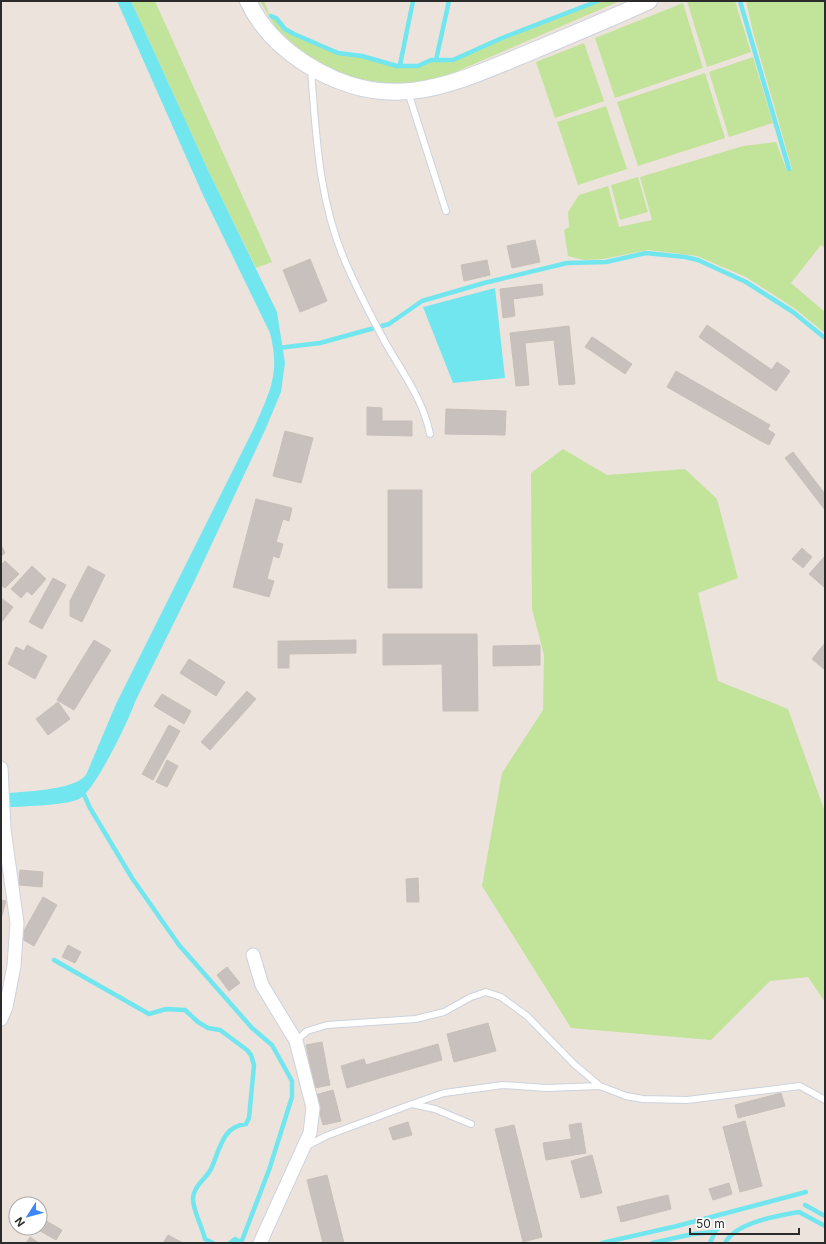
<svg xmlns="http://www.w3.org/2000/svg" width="826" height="1244" font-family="Inter,sans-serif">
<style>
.green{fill:#c2e39a}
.water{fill:#71e6ee}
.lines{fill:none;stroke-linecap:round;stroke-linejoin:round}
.stream{stroke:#71e6ee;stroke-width:4.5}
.building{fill:#c8c0bd;stroke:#c8bfb7}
.service-casing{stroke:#ccd2dc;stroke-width:8}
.minor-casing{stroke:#ccd2dc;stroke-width:15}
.tertiary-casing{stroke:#ccd2dc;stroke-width:18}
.service{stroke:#fff;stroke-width:6}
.minor{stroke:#fff;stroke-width:13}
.tertiary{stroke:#fff;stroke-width:16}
</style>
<rect width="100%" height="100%" fill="#ede3dd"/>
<!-- green -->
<path class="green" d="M 131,1 L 155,1 L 272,262 L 256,268 L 208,170 Z
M 260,1 L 264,1 L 270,16 L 294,36 L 338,54 L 363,57 L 397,67 L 417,68 L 431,61 L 453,62 L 502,40 L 602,1 L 620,1 L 453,73 L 423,82 L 400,85 L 355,79 L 338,73 L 302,52 L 276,28 Z
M 687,1 L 735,1 L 751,52 L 707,67 Z
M 746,1 L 825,1 L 825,248 L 821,245 L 791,283 L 825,312 L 825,333 L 794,308 L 746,277 L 697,256 L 648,250 L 603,259 L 584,260 L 568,256 L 564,230 L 569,227 L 568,212 L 579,195 L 608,186 L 619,227 L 652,220 L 640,177 L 743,146 L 776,142 L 787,171 L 792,169 L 753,32 Z
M 683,3 L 703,68 L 615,98 L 595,38 Z
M 584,43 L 604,101 L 555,118 L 536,62 Z
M 753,57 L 773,123 L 729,137 L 709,72 Z
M 705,73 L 725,138 L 638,166 L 617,102 Z
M 606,106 L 627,169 L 578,185 L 557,122 Z
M 638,177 L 648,212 L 620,220 L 611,185 Z
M 563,449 L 607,475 L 685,469 L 717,499 L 738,578 L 698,593 L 718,681 L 788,709 L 825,812 L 825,1002 L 808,977 L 770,981 L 711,1040 L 571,1028 L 482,886 L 502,773 L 543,710 L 544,655 L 532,609 L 531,473 Z"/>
<!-- water -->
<path class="water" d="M 117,1 L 131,1 L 208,170 L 277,312 L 285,363 L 281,392 L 266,428 L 194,582 L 135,702 C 129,720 95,791 79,799 C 65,806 19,806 1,808 L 1,794 C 21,791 74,791 86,775 L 116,704 L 255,426 C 271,389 280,373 270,333 L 203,195 Z
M 495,288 L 505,378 L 453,383 L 423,307 Z"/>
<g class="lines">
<!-- stream -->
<path class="stream" d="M 740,1 L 789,169
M 271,16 L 276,18 L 285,29 L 294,34 L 338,53 L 362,56 L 397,66 L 418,66 L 431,60 L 453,60 L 502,38 L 598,1
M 436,60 L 449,1
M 400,65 L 413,1
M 278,348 L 320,343 L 389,324 L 422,301 L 484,283 L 567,263 L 606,262 L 646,253 L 685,257 L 698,260 L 746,282 L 793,312 L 825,338
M 82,790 L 90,808 L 132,878 L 179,945 L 252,1028 L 272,1045 L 292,1081 L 292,1097 L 269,1170 L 241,1243
M 54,960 L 149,1014 L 166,1009 L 185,1010 L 198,1022 L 208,1028 L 220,1030 L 247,1050 L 251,1055 L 254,1065 L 249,1118 L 246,1124 C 222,1126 220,1150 211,1169 C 206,1179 192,1187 193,1200 C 194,1213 202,1226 205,1239 L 213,1243
M 805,1205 L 825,1216
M 230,1243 L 235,1239 L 242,1243
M 602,1243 L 677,1226 L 806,1192
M 652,1243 L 693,1234 L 715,1232
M 710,1243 L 715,1232 L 721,1225
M 725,1243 C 736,1222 777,1216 799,1212 L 825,1226"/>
</g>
<!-- building -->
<path class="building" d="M 535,240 L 540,262 L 512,268 L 507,246 Z
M 310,259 L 327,301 L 308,309 L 291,267 Z
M 487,260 L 490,275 L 464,281 L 461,265 Z
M 291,267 L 308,309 L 300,312 L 283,270 Z
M 542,284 L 543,295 L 513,299 L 515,316 L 503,318 L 500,289 Z
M 707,325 L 772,370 L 763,382 L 699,337 Z
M 569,326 L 575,384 L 559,385 L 554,340 L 525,343 L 529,385 L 516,386 L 510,333 Z
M 592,337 L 597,340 L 590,350 L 585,347 Z
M 597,340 L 632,364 L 625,374 L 590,350 Z
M 777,362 L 790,371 L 776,391 L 763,382 Z
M 676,371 L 770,425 L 761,441 L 667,387 Z
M 367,407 L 382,408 L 382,421 L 412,421 L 412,436 L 367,435 Z
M 446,409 L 506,411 L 505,435 L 445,434 Z
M 767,429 L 775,434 L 769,445 L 761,441 Z
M 285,431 L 313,438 L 301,483 L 273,476 Z
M 793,452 L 825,494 L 825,510 L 785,458 Z
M 388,490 L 422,490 L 422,588 L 388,588 Z
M 256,499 L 292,508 L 289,521 L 283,519 L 276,542 L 283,544 L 279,558 L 273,556 L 267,579 L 274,581 L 269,597 L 233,587 Z
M 1,545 L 5,553 L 1,556 Z
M 802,548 L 812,557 L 803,568 L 792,559 Z
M 825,556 L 825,585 L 824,587 L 809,574 Z
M 5,561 L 19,574 L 5,588 L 1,585 L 1,565 Z
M 32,566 L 46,579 L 32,595 L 27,591 L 21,598 L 11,589 Z
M 88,566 L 105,575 L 82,622 L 70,616 L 70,601 Z
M 53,578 L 66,585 L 42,629 L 29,622 Z
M 1,598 L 13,607 L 1,623 Z
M 383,634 L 477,634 L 478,711 L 443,711 L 442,664 L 383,665 Z
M 94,640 L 111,650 L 74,710 L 57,700 Z
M 356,640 L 356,653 L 289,654 L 289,641 Z
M 278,641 L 289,641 L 289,668 L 278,668 Z
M 825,643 L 825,670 L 812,659 Z
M 27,645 L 47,656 L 35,679 L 8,664 L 16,647 L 24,651 Z
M 540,645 L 540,665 L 493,666 L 493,646 Z
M 189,659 L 225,682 L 216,696 L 180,673 Z
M 247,691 L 256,699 L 210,750 L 201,742 Z
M 162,694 L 191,711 L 184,724 L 154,706 Z
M 58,702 L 70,719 L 48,735 L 36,719 Z
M 169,725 L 180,731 L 153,780 L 142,774 Z
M 167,760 L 178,766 L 167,787 L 156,782 Z
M 20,870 L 43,872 L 42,887 L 19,885 Z
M 418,878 L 419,902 L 407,902 L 406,879 Z
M 43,897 L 57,905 L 34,946 L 20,938 Z
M 1,900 L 6,901 L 1,919 Z
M 68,945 L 81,952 L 75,963 L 62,957 Z
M 227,967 L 240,983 L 229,991 L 217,975 Z
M 488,1023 L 496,1051 L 454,1062 L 447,1034 Z
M 322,1042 L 330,1085 L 315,1088 L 306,1045 Z
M 438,1044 L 442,1060 L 390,1075 L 386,1059 Z
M 364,1059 L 366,1065 L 386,1059 L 390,1075 L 347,1088 L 341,1066 Z
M 333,1090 L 341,1121 L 323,1125 L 315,1095 Z
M 781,1093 L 785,1106 L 738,1118 L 735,1105 Z
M 745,1121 L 762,1186 L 740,1192 L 723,1127 Z
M 408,1122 L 412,1135 L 393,1140 L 389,1128 Z
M 581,1123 L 586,1153 L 574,1155 L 569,1125 Z
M 514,1125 L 542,1237 L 523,1242 L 495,1129 Z
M 571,1139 L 574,1155 L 546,1160 L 543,1143 Z
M 592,1155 L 602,1193 L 581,1198 L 571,1161 Z
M 327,1175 L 344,1243 L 323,1243 L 307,1180 Z
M 729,1183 L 732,1194 L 713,1200 L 709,1189 Z
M 668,1195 L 671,1209 L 621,1222 L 617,1207 Z
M 41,1218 L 62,1230 L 56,1240 L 35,1228 L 40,1228 Z
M 168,1235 L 183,1243 L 163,1243 Z
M 30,1237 L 39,1243 L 26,1243 Z"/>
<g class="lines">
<!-- service casing -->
<g class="service-casing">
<path id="service" d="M 311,69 C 316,137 319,205 348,268 C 359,293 372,318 385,342 C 402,372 423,399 430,434
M 408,92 L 446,211
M 296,1041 L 307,1031 L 327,1025 L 416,1019 L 444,1012 L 471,997 L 486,992 L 501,997 L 527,1016 L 574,1064 L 600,1086 L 626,1096 L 643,1099 L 687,1100 L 800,1086 L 825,1100
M 412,1104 L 444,1093 L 503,1085 L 546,1088 L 600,1086
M 305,1147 L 326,1136 L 412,1104 L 435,1109 L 471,1124"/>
</g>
<!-- minor casing -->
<g class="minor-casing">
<path id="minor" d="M 1,768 L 4,829 L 17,923 L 14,966 L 6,1007 L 1,1019
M 253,955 L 262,985 L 296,1041 L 313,1108 L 310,1133 L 260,1243"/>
</g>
<!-- tertiary casing -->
<g class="tertiary-casing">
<path id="tertiary" d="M 248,1 C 261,29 281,48 306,64 C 390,117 453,84 535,50 C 573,34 612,18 649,1"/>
</g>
<!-- service -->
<use href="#service" class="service"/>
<!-- minor -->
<use href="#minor" class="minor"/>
<!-- tertiary -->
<use href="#tertiary" class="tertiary"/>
</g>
<!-- border -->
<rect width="826" height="1244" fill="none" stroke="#2b2b2b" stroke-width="4"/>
<!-- north arrow -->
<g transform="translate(28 1216) rotate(234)"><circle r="19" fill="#ffffff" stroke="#aaaaaa"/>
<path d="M0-3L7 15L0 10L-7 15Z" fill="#3f87f8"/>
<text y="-6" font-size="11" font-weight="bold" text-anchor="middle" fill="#2b2b2b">N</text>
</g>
<!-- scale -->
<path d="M690 1228v6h109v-6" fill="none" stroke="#2b2b2b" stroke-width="2"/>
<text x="696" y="1228" font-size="12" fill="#2b2b2b" stroke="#ffffff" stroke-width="3" paint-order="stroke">50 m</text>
</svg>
